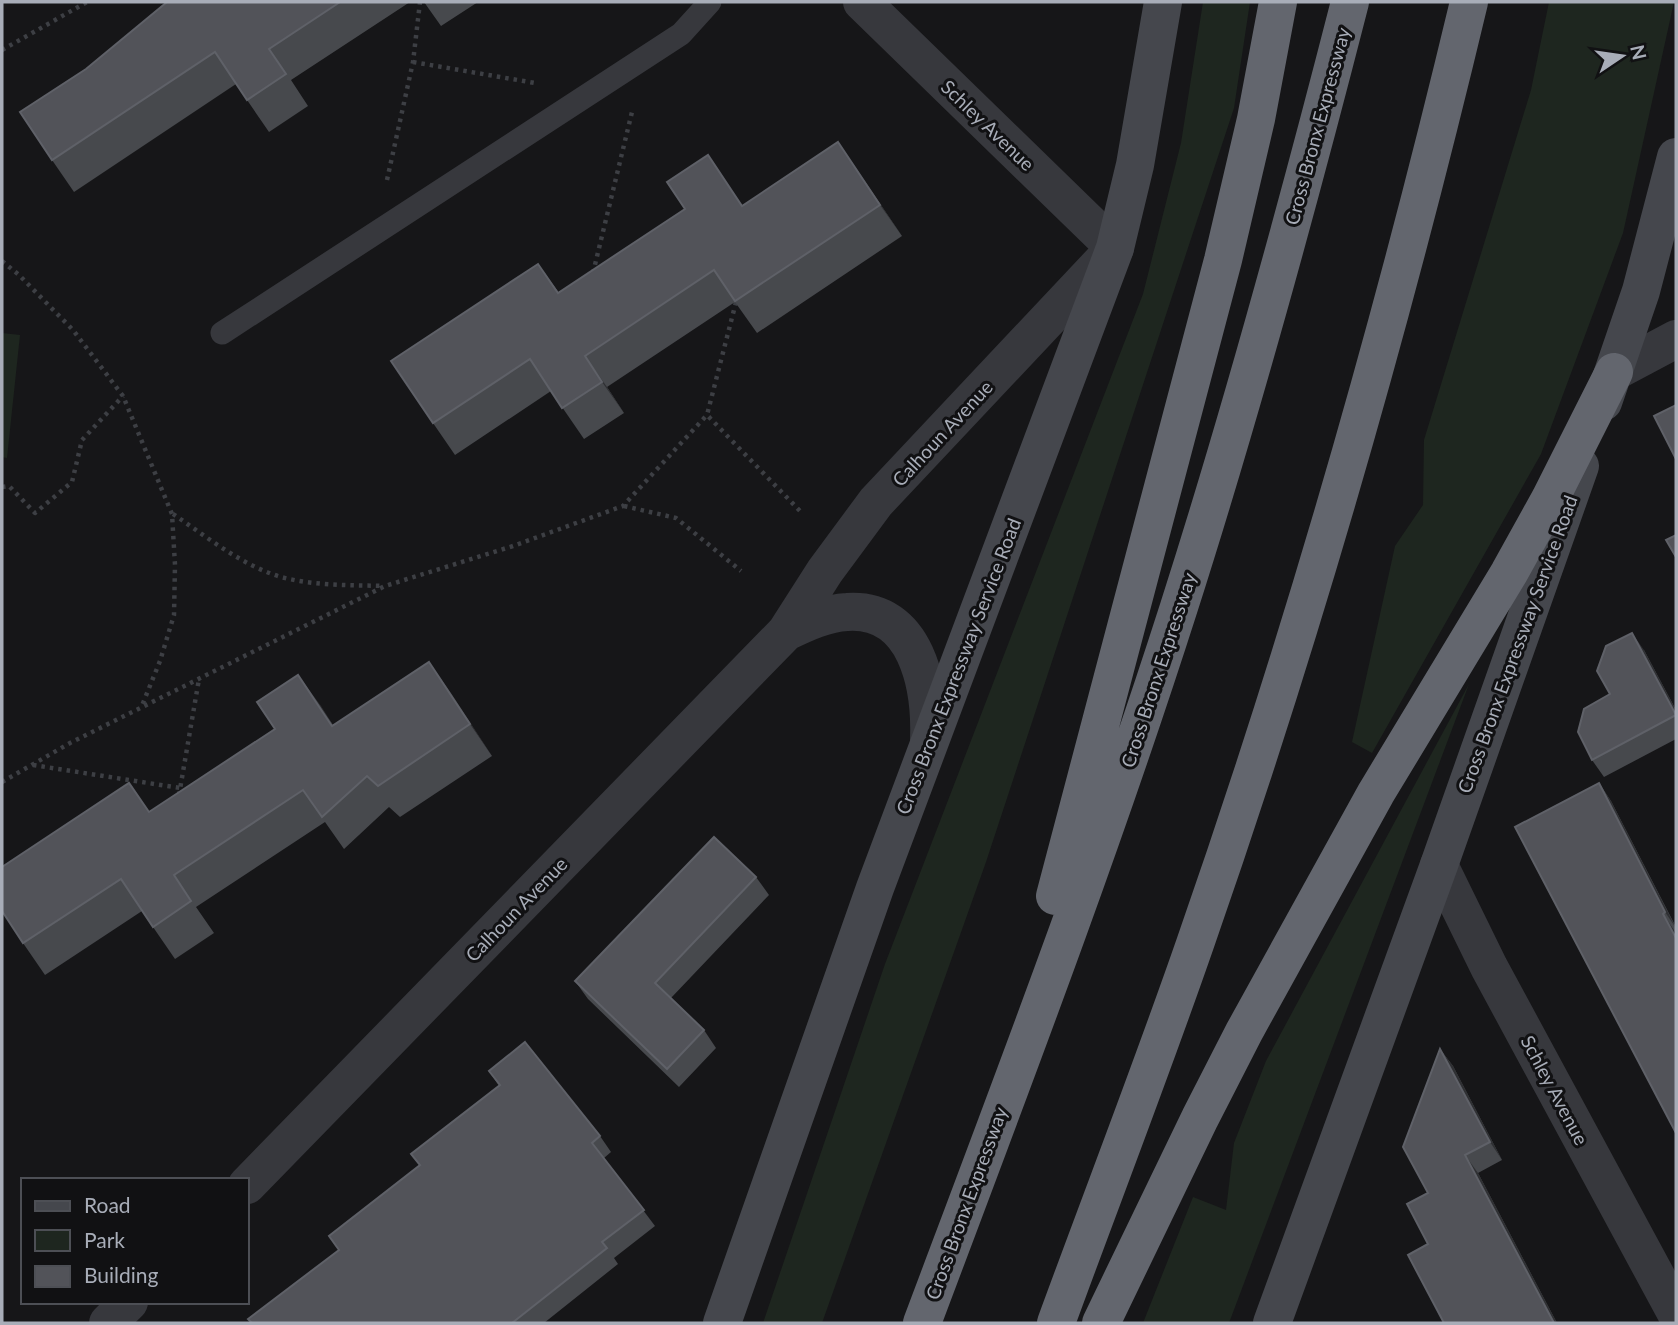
<svg xmlns="http://www.w3.org/2000/svg" width="1678" height="1325" font-family="Lato,sans-serif">
<style>
.green{fill:#1e261f}
.lines{fill:none;stroke-linecap:round;stroke-linejoin:round}
.path{stroke:#3d3f44;stroke-width:4.5;stroke-dasharray:3.5 5;stroke-linecap:butt}
.lane{stroke:#37383d;stroke-width:23}
.street{stroke:#37383d;stroke-width:38}
.secondary{stroke:#45474d;stroke-width:38}
.highway{stroke:#63666e;stroke-width:38}
.wall{fill:#47494d}
.shaded-wall{fill:#2f3033}
.building{fill:#525359;stroke:#5f6168;stroke-width:2}
.labels{text-anchor:middle;dominant-baseline:central;stroke-width:6;stroke-linejoin:round;paint-order:stroke}
.street-label{font-size:19px;fill:#a8adb8;stroke:#111113}
</style>
<rect width="100%" height="100%" fill="#161618"/>
<!-- green -->
<path class="green" d="M 1203,2 L 1250,2 L 1234,108 L 986,862 L 822,1323 L 763,1323 L 885,964 L 1143,294 L 1181,143 Z
M 1549,2 L 1674,2 L 1623,233 L 1541,454 L 1372,753 L 1352,742 L 1395,546 L 1423,505 L 1424,440 L 1531,90 Z
M 2,333 L 20,335 L 7,458 L 2,457 Z
M 1469,684 L 1229,1323 L 1143,1323 L 1193,1197 L 1226,1210 L 1234,1143 L 1266,1061 Z"/>
<g class="lines">
<!-- path -->
<path class="path" d="M 2,50 L 87,2
M 413,62 L 535,83
M 387,180 L 413,62 L 420,2
M 2,261 L 19,275 L 73,330 L 123,396 L 172,514 L 175,565 L 174,615 L 160,661 L 141,708
M 593,273 L 632,112
M 736,302 L 707,415 L 800,511
M 2,487 L 9,486 L 35,513 L 72,482 L 82,440 L 123,396
M 624,506 L 676,518 L 741,571
M 173,514 C 207,537 241,565 281,577 C 315,586 350,585 384,586
M 33,765 L 180,788
M 2,782 L 70,743 L 385,586 L 513,546 L 623,506 L 707,415
M 179,795 L 199,679"/>
<!-- lane -->
<path class="lane" d="M 222,333 L 681,34 L 710,2"/>
<!-- street -->
<path class="street" d="M 1614,372 L 1676,339
M 786,632 C 805,623 826,613 847,612 C 917,607 931,687 929,740
M 1439,865 L 1489,967 L 1676,1313
M 247,1185 L 786,632 L 825,571 L 876,502 L 1115,248 L 862,2
M 108,1323 L 129,1302"/>
<!-- secondary -->
<path class="secondary" d="M 1603,402 L 1641,291 L 1676,157
M 722,1323 L 875,888 L 1115,248 L 1135,165 L 1163,2
M 1272,1323 L 1439,865 L 1580,466"/>
<!-- highway -->
<path class="highway" d="M 1055,896 L 1223,260 L 1256,119 L 1278,2
M 922,1323 C 1011,1086 1102,848 1179,607 C 1243,407 1298,205 1350,2
M 1056,1323 C 1102,1197 1151,1071 1195,944 C 1303,635 1393,320 1469,2
M 1101,1323 L 1200,1118 L 1244,1032 L 1376,793 L 1509,573 L 1550,499 L 1614,372"/>
</g>
<!-- wall -->
<path class="wall" d="M 167,2 L 410,2 L 291,80 L 308,106 L 269,132 L 236,84 L 74,192 L 52,160 Z
M 424,2 L 478,2 L 441,26 Z
M 838,142 L 902,236 L 757,333 L 735,302 L 607,387 L 624,413 L 584,439 L 551,391 L 455,455 L 433,423 L 538,264 L 559,293 L 743,206 Z
M 1644,650 L 1676,710 L 1676,739 L 1604,777 L 1592,760 L 1610,694 Z
M 429,662 L 492,756 L 400,817 L 389,807 L 344,849 L 325,822 L 196,907 L 214,933 L 175,959 L 142,911 L 45,975 L 23,943 L 149,812 L 275,729 L 298,675 L 333,725 Z
M 1599,783 L 1611,801 L 1676,927 L 1675,931 L 1676,933 L 1676,1133 Z
M 756,877 L 769,895 L 671,998 L 704,1030 L 716,1048 L 679,1087 L 588,999 L 575,981 Z
M 1440,1049 L 1453,1066 L 1502,1160 L 1478,1173 L 1557,1323 L 1444,1323 L 1428,1244 Z
M 489,1071 L 600,1136 L 611,1152 L 604,1158 L 655,1226 L 614,1258 L 618,1264 L 544,1323 L 252,1323 L 339,1250 L 329,1236 L 420,1166 L 411,1154 L 499,1086 Z"/>
<!-- shaded-wall -->
<path class="shaded-wall" d="M 838,142 L 860,174 L 902,236 L 880,205 Z
M 585,356 L 607,387 L 624,413 L 602,382 Z
M 1632,633 L 1644,650 L 1676,710 L 1676,715 Z
M 429,662 L 451,693 L 492,756 L 470,724 Z
M 298,675 L 321,706 L 354,758 L 332,726 Z
M 1599,783 L 1611,801 L 1676,928 L 1665,912 Z
M 1663,914 L 1676,933 L 1676,938 Z
M 1440,1049 L 1453,1066 L 1502,1160 L 1490,1142 Z
M 1465,1155 L 1478,1173 L 1557,1323 L 1554,1323 Z"/>
<!-- building -->
<path class="building" d="M 167,2 L 340,2 L 269,49 L 286,74 L 247,100 L 215,52 L 52,160 L 20,112 L 86,69 Z
M 838,142 L 880,205 L 735,301 L 714,270 L 585,356 L 602,382 L 562,408 L 530,359 L 433,423 L 391,361 L 538,264 L 558,293 L 685,209 L 667,182 L 708,155 L 742,206 Z
M 1676,405 L 1676,459 L 1654,416 Z
M 1676,535 L 1676,557 L 1666,540 Z
M 1632,633 L 1676,715 L 1592,760 L 1578,732 L 1584,709 L 1610,694 L 1597,671 L 1606,646 Z
M 429,662 L 470,724 L 378,786 L 367,776 L 322,817 L 303,790 L 174,875 L 191,901 L 153,927 L 121,879 L 23,943 L 2,911 L 2,867 L 129,783 L 149,812 L 275,729 L 257,702 L 298,675 L 332,726 Z
M 1599,783 L 1665,912 L 1663,914 L 1676,938 L 1676,1133 L 1515,827 Z
M 714,837 L 756,877 L 655,983 L 704,1030 L 667,1069 L 575,981 Z
M 525,1042 L 600,1136 L 592,1143 L 644,1210 L 602,1242 L 607,1248 L 512,1323 L 252,1323 L 248,1319 L 339,1250 L 329,1236 L 420,1165 L 411,1154 L 500,1085 L 489,1071 Z
M 1440,1049 L 1490,1142 L 1465,1155 L 1554,1323 L 1444,1323 L 1408,1255 L 1428,1244 L 1407,1204 L 1428,1193 L 1403,1147 Z"/>
<g class="labels">
<!-- street labels -->
<g class="street-label">
<text transform="translate(988 125) rotate(44)">Schley Avenue</text>
<text transform="translate(1317 126) rotate(-75)">Cross Bronx Expressway</text>
<text transform="translate(942 433) rotate(-47)">Calhoun Avenue</text>
<text transform="translate(1517 644) rotate(-70)">Cross Bronx Expressway Service Road</text>
<text transform="translate(958 666) rotate(-69)">Cross Bronx Expressway Service Road</text>
<text transform="translate(1158 670) rotate(-72)">Cross Bronx Expressway</text>
<text transform="translate(516 909) rotate(-46)">Calhoun Avenue</text>
<text transform="translate(1555 1090) rotate(62)">Schley Avenue</text>
<text transform="translate(966 1203) rotate(-70)">Cross Bronx Expressway</text>
</g>
</g>
<!-- border -->
<rect width="1678" height="1325" fill="none" stroke="#a8adb8" stroke-width="7"/>
<!-- legend -->
<rect x="21" y="1178" width="228" height="126" fill="#111113" stroke="#4d4f55" stroke-width="2"/>
<rect x="35" y="1201" width="35" height="10" fill="#45474d" stroke="#4d4f55" stroke-width="2"/>
<text x="84" y="1213" font-size="21" fill="#a8adb8">Road</text>
<rect x="35" y="1230" width="35" height="21" fill="#1e261f" stroke="#4d4f55" stroke-width="2"/>
<text x="84" y="1248" font-size="21" fill="#a8adb8">Park</text>
<rect x="35" y="1266" width="35" height="21" fill="#525359" stroke="#4d4f55" stroke-width="2"/>
<text x="84" y="1283" font-size="21" fill="#a8adb8">Building</text>
<!-- north arrow -->
<g transform="translate(1622 56) rotate(77)" stroke="#111113" stroke-width="5" paint-order="stroke">
<path d="M0-5L12 26L0 18L-12 26Z" fill="#a8adb8"/>
<text y="-10" font-size="19" font-weight="bold" text-anchor="middle" fill="#a8adb8">N</text>
</g>
</svg>
